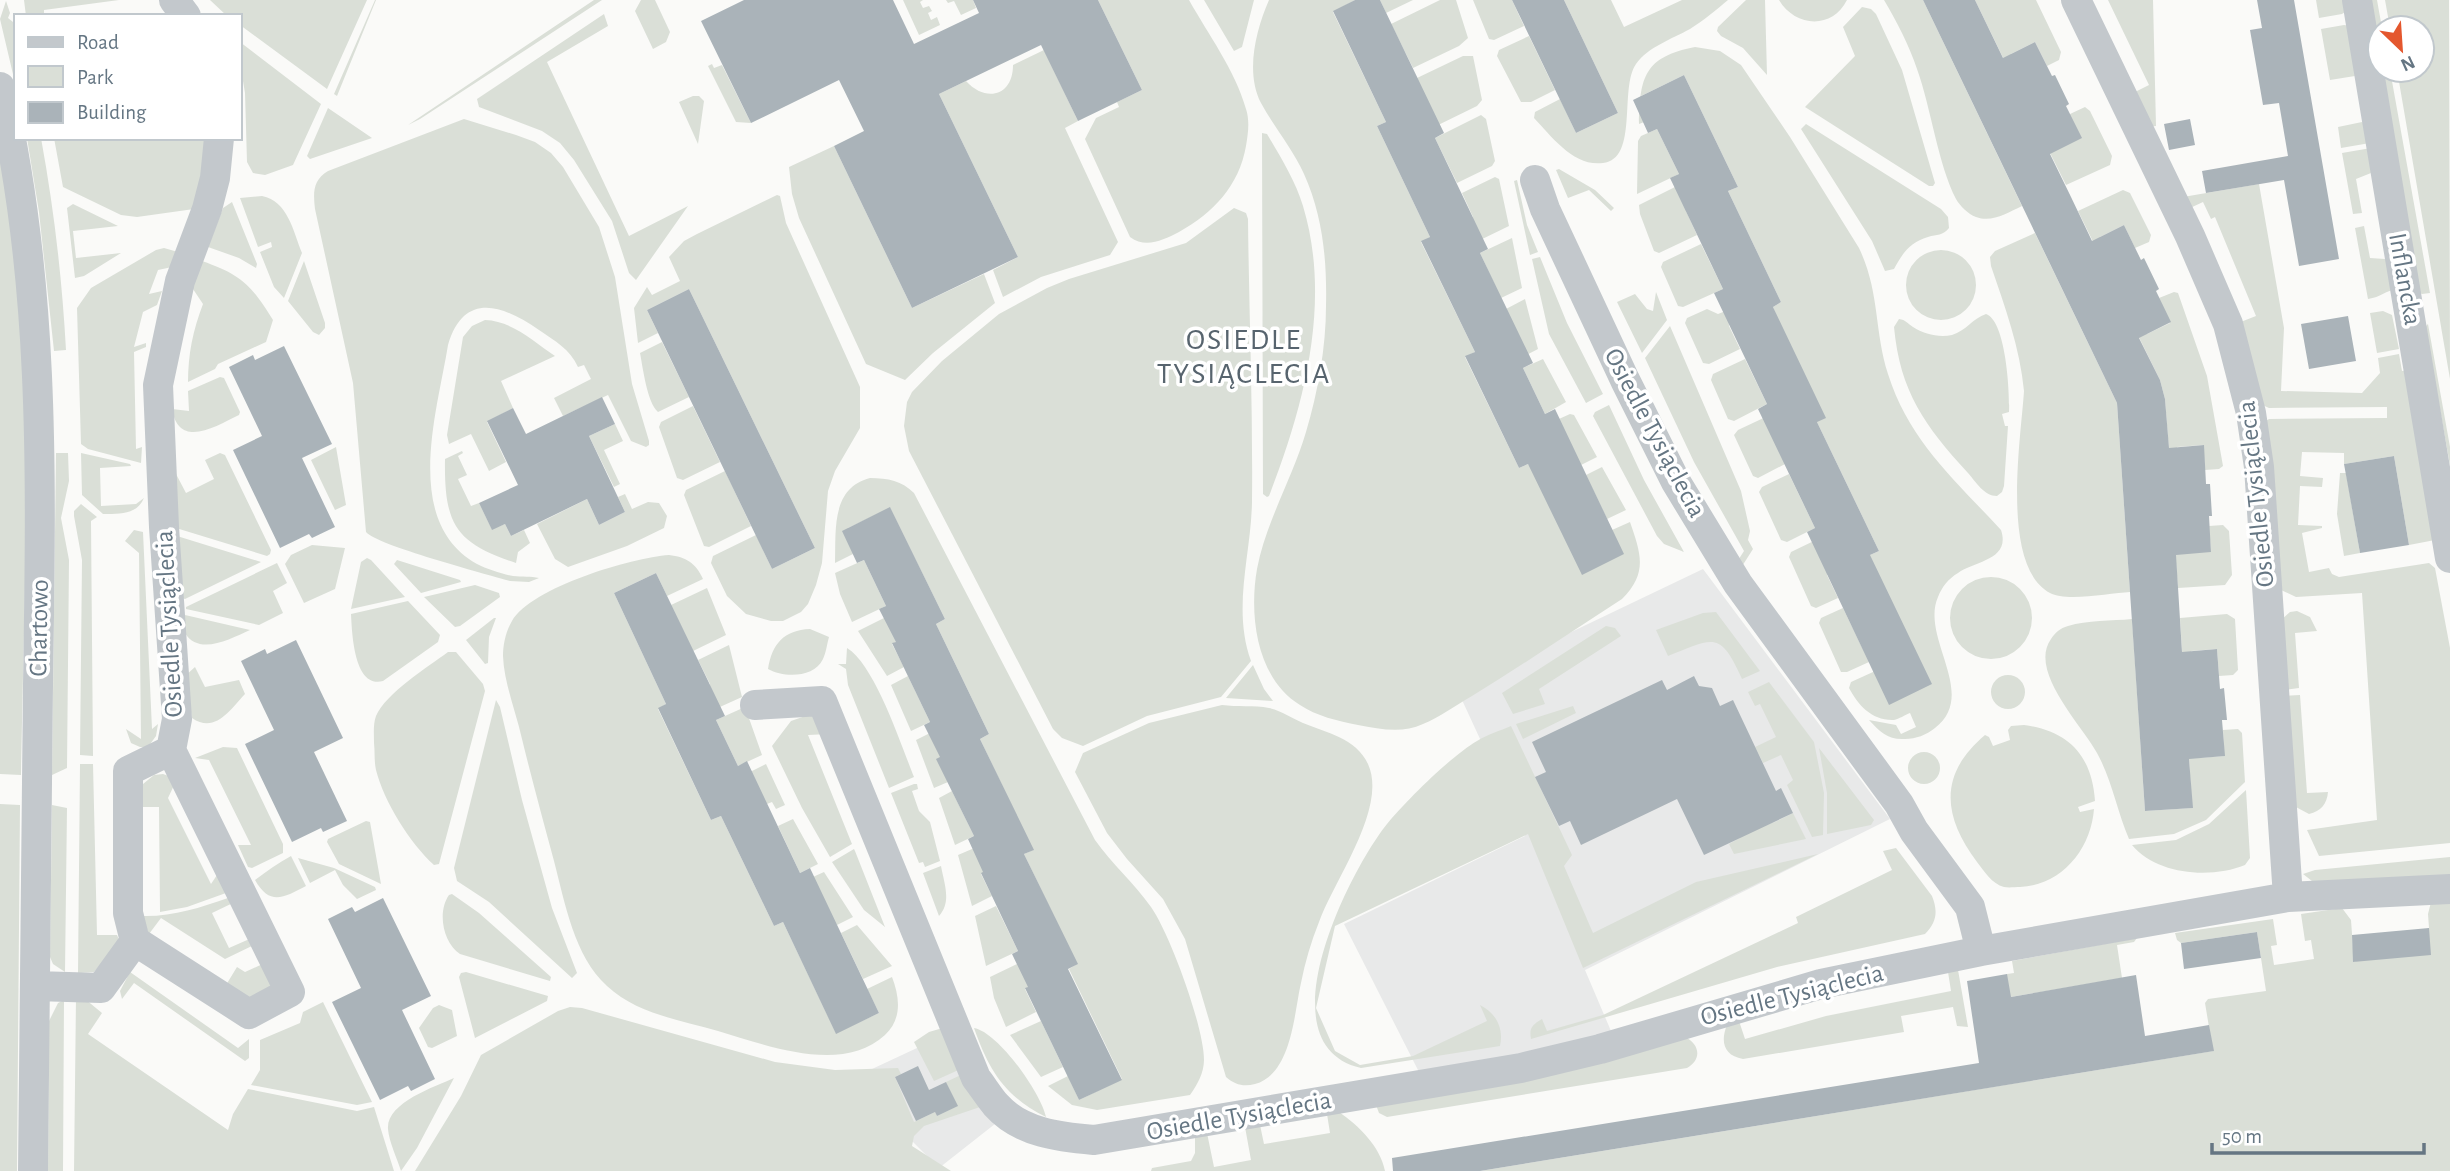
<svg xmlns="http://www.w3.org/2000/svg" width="2450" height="1171" font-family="'Alegreya Sans',sans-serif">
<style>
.built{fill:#e8e9e9}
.green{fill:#dadfd7}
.building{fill:#aab3b9}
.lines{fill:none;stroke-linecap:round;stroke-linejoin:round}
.minor{stroke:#c3c8cc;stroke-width:30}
.labels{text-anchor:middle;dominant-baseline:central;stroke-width:7;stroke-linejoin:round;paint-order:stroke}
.street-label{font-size:26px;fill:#657683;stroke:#fff}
.quarter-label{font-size:30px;letter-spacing:2px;fill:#57646e;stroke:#fff}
</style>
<rect width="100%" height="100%" fill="#fafaf8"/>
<!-- built -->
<path class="built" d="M 1703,569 L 1890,819 L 1585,970 L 1611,1031 L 1551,1049 L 1419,1072 L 1344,924 L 1525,836 L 1462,700 L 1565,635 Z
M 947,1034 L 1000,1120 L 939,1168 L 889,1118 L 872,1069 Z"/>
<!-- green -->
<path class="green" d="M 24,0 L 119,0 L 44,10 L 44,16 L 26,16 Z
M 210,0 L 367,0 L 327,89 L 240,25 L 240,16 L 227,16 Z
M 375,0 L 376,0 L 337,96 L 334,94 Z
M 594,0 L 602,0 L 420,119 L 408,125 Z
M 641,0 L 655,0 L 670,32 L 666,42 L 653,49 L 635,11 Z
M 903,0 L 923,0 L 920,2 L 923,8 L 929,6 L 932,11 L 928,13 L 931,20 L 937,17 L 940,25 L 919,35 Z
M 946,0 L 973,0 L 976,8 L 961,15 L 954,1 L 948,3 Z
M 1098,0 L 1189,0 C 1208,34 1235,70 1246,109 C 1250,121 1248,134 1246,146 C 1239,186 1213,213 1179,232 C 1163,240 1146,249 1130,237 L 1085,139 L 1096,118 L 1119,107 L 1117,102 L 1142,90 Z
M 1204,0 L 1254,0 L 1242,47 L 1234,51 Z
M 1269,0 L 1355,0 L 1333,12 L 1386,122 L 1377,126 L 1430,237 L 1421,242 L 1475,352 L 1465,357 L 1519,468 L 1528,464 L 1612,530 L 1630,522 C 1641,554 1648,573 1622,599 C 1572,631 1523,665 1472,696 C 1456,705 1440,717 1423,724 C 1402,734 1380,729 1358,725 C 1338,721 1316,716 1300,705 C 1256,678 1249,615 1257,569 C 1266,522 1292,479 1306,432 C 1318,392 1326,347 1326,306 C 1327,261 1323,216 1304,174 C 1293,149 1274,127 1261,103 C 1245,72 1256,30 1269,0 Z
M 1380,0 L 1413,0 L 1386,13 Z
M 1440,0 L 1456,0 L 1468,38 L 1459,46 L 1413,68 L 1391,24 Z
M 1473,0 L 1512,0 L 1524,26 L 1494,40 L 1489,39 Z
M 1564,0 L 1611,0 L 1624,27 L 1682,0 L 1728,0 C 1716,10 1703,21 1690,29 C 1672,39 1648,47 1636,64 C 1619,88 1639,159 1603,163 C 1574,167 1552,137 1534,118 L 1535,112 L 1560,99 L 1576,133 L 1618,113 Z
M 1746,0 L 1765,0 L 1767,75 L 1743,48 L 1721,36 L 1717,31 L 1718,27 Z
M 1779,0 L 1847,0 C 1832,30 1795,27 1779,0 Z
M 1884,0 L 1923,0 L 2022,206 C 2007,213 1992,223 1976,217 C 1968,214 1960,206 1956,199 C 1938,164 1931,108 1917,69 C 1909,45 1897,22 1884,0 Z
M 1975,0 L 2036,0 L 2061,52 L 2059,60 L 2047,66 L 2035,42 L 2011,54 L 2018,69 L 2010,72 Z
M 2108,0 L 2153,0 L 2156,126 L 2147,127 L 2131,94 L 2149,85 Z
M 2316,0 L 2346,0 L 2348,10 L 2342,14 L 2319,18 Z
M 2368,0 L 2377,0 L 2382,28 L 2380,28 L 2380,68 Z
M 2385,0 L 2449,0 L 2450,379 L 2397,70 L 2422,70 L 2422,28 L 2390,28 Z
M 6,1 L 10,13 L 8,18 L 13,22 L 16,30 L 16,87 L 0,19 Z
M 1862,7 L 1871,9 L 1876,14 L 1902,70 L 1935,183 L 1933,186 L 1929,186 L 1805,107 L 1855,56 L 1843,27 Z
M 604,14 L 608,26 L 547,62 L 629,236 L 688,206 L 636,280 L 629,273 L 612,221 L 574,160 L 560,143 L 542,131 L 479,107 L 477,99 Z
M 2344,25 L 2351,26 L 2355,76 L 2330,80 L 2321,29 Z
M 1529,36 L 1555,90 L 1531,102 L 1521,102 L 1497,56 L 1499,50 Z
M 240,42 L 321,104 L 293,165 L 265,175 L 253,173 L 247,162 L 245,93 L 240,63 Z
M 1695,47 L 1720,51 L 1741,65 L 1790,137 L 1859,248 C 1880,292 1874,330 1888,374 C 1909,441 1955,480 2001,530 C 2011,560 1975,561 1958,573 C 1948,579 1942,587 1938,597 C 1920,638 1979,694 1935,728 C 1926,735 1916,739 1905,739 C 1888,740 1880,732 1869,720 L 1896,725 L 1901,734 L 1916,727 L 1910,713 C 1905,715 1899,719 1894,720 C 1872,721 1858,705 1849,688 L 1851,682 L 1873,672 L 1870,555 L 1879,551 L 1817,422 L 1773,307 L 1781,302 L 1728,191 L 1738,187 L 1684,75 L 1641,96 L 1652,119 L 1639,124 C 1640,77 1644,57 1695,47 Z
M 1044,50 L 1078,121 L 1065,128 L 1118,242 L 1110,255 L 1041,277 L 1003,297 L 993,270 L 1018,257 L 939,94 L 966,81 C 986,103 1013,96 1013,65 Z
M 1463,56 L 1473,56 L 1482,100 L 1477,106 L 1430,129 L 1417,78 Z
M 712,64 L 714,68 L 722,65 L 751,123 L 736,122 L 708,66 Z
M 2380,70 L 2390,70 L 2430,293 L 2422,294 L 2418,292 Z
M 693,96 L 699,96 L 704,101 L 698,144 L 679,102 Z
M 2085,107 L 2090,111 L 2112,156 L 2110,165 L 2066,185 L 2043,139 L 2070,114 Z
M 328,108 L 372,138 L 310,159 L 307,156 Z
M 1481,115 L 1486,119 L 1495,161 L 1492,166 L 1457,183 L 1435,138 Z
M 464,119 L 516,135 L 535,142 L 551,153 L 563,167 L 599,227 L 615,277 L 632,384 L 649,441 L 649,445 L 646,447 L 631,441 L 608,395 L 563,416 L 554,398 L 591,379 L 584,365 L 578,367 C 570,349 555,341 539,330 C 503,305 464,291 448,345 C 437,413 402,522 477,564 C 487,569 502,574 513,576 C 522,577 531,576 539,578 L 529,582 L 510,581 C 486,574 376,545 366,532 L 353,383 L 315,209 C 313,192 313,180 328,171 Z
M 2362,122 L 2367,125 L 2370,143 L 2341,148 L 2338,127 Z
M 1806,124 L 1941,209 L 1948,217 L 1949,228 C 1943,236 1937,234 1928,237 C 1910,242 1902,254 1894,269 L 1885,271 L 1872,241 L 1801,129 Z
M 1657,129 L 1679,174 L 1637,194 L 1638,141 L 1641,136 Z
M 1262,133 L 1267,134 C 1281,158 1295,180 1303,206 C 1332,302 1304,406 1269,496 L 1267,497 L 1263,494 Z
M 27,138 L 41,138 C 54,209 62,278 66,350 L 54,351 L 39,212 Z
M 54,138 L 206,138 L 207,157 L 194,209 L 137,217 L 121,215 L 63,187 Z
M 834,146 L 912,308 L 984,274 L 995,303 L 933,353 L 905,380 L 866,364 L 799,218 L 792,194 L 789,167 Z
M 2371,148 L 2375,168 L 2371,173 L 2356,179 L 2362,213 L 2353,214 L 2342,153 Z
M 0,157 C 38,360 24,569 21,775 L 0,774 Z
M 1559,169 L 1595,190 L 1614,208 L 1611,211 L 1589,190 L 1568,198 L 1556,170 Z
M 1495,177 L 1499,179 L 1509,226 L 1474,243 L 1473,217 L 1462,193 Z
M 1517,180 L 1527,225 L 1538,252 L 1530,255 L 1514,181 Z
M 1683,183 L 1695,207 L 1686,211 L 1697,235 L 1659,253 L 1654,251 L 1640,214 L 1639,205 Z
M 2259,184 L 2284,328 L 2281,391 L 2362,393 L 2380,373 L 2378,358 L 2399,354 L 2402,371 L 2410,370 L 2435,540 L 2409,545 L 2394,456 L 2344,464 L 2344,453 L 2302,452 L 2300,476 L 2323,478 L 2322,487 L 2300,486 L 2298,525 L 2322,526 L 2322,528 L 2302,533 L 2309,572 L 2329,568 L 2332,574 L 2339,577 L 2429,563 L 2435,568 L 2450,648 L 2450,843 L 2319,856 L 2307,830 L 2377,820 L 2362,593 L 2296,597 L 2281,590 L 2261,424 L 2269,419 L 2387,418 L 2387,407 L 2269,408 L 2258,403 L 2238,323 L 2256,316 L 2215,217 L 2211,219 L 2203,202 L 2188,209 L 2183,197 Z
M 2123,190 L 2130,193 L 2151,235 L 2149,242 L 2135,248 L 2124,225 L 2100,237 L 2107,252 L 2100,256 L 2078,211 Z
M 777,195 L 780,196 L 786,223 L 860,387 L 860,428 L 835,471 L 828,491 L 822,563 L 816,585 L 808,604 L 801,612 L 783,621 L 771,621 L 746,614 L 727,596 L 711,563 L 713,556 L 756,535 L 772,569 L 815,548 L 689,289 L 647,310 L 658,333 L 638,343 L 634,308 L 647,287 L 652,295 L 680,281 L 669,257 L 684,241 L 697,234 Z
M 262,196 C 288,201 293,231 302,253 L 284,298 L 274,287 L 260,252 L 272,247 L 271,242 L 258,247 L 240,198 Z
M 232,202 L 257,264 L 256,268 L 239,258 L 208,247 L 223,208 Z
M 73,204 L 118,226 L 73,231 L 76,258 L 121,253 L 84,276 L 75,278 L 67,208 Z
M 1234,208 L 1246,213 L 1248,219 C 1249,313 1253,408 1252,502 C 1251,556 1232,608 1251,661 L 1221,697 L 1147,716 L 1083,746 L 1062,738 L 1053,729 L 909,451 L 904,426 L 907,402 L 912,392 L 942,361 L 999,314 L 1047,288 L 1069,279 L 1186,243 Z
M 2364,226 L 2370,258 L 2385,259 L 2391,263 L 2396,289 C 2385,291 2381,297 2368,299 L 2355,228 Z
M 2035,233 L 2117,403 L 2130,592 C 2111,593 2066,602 2050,593 C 2000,566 2021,439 2024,391 C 2020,348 2005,307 1991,266 L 1990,257 L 1995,251 Z
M 1512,238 L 1522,288 L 1501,298 L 1480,253 Z
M 1701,244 L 1723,289 L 1683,307 L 1678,306 L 1661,267 L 1663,262 Z
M 164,248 L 178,252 L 172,267 L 158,270 L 149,294 L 162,291 L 157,305 L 143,312 L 134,347 L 146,343 L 146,347 L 134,352 L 136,449 L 142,447 L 141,463 L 88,449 L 81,444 L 77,308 L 91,288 L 156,250 Z
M1906 285a35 35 0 1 1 70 0a35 35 0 1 1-70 0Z
M 1540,257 L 1567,323 L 1603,394 L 1586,403 L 1549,334 L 1532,259 Z
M 202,261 C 242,275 251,285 273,320 L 266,342 L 218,364 L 215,369 L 188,382 C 188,354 193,330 203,304 L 191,286 Z
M 304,261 L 325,323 L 325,328 L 319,335 L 313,332 L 288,301 Z
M 1656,292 L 1667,320 L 1642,353 L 1617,302 L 1635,294 L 1647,309 L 1653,311 Z
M 2174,292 L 2178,293 L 2207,376 L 2223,466 L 2219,469 L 2205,470 L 2203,445 L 2177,447 L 2178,463 L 2170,464 L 2165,399 L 2160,380 L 2132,323 L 2147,334 L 2170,323 L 2159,298 Z
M 1525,299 L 1538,349 L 1519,359 L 1506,309 Z
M 1707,309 L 1718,314 L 1728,310 L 1729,326 L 1740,349 L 1709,364 L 1703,363 L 1685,323 L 1687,318 Z
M 2383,311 L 2392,315 L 2399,349 L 2377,353 L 2370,313 Z
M 1986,314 C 2006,321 2010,392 2009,412 L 2002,414 L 2005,426 L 2008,426 L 2004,486 L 2002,492 L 1997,496 C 1984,496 1976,482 1968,473 C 1925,426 1900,392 1894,327 L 1899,319 C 1906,320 1907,323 1913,327 C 1924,334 1939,338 1952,335 C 1966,331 1973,318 1986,314 Z
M 485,320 C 512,321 533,341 555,356 L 501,381 L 513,408 L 487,422 L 506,462 L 489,471 L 471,434 L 449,444 L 447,435 L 463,337 L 472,326 Z
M 2428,324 L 2450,447 L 2450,465 L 2425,327 Z
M 1670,326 L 1741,491 L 1750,531 L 1748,540 L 1753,549 L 1739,571 L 1735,565 L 1744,551 L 1694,462 L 1645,358 Z
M 662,342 L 689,397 L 658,412 C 647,402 643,368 640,353 Z
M 1543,359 L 1566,402 L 1545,414 L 1523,368 Z
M 1745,359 L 1767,404 L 1734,421 L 1728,419 L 1711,380 L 1713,374 Z
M 220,377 L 224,378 L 240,412 L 239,415 C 216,426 179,450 172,409 L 189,411 L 188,391 Z
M 1609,405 L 1644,480 L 1684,552 L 1664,544 L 1657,536 L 1593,416 L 1595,412 Z
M 693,406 L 720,462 L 683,480 L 677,478 L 659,427 L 661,422 Z
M 1570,414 L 1574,415 L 1597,457 L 1581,465 L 1550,423 Z
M 1772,414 L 1785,464 L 1758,478 L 1753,476 L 1734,435 L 1738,430 Z
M 615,424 L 623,441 L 604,450 L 620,484 L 614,487 L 589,436 Z
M 336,447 L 346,505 L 335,510 L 311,460 Z
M 462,451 L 463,453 L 458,456 L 467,475 L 458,479 L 471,506 L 479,503 L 492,529 L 505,524 L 511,536 L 524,530 L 530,543 L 518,552 L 516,563 C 455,543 444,524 445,459 Z
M 56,453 L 68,453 L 69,481 L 61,518 L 69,560 L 67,768 L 52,775 Z
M 81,453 L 130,464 L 131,466 L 100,468 L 101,506 L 136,504 L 144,498 C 137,515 119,514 103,514 L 82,495 Z
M 220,453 L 225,455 L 271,550 L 270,554 L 267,556 L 176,528 L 176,474 L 186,493 L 214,479 L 205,460 Z
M 1602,467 L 1626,510 L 1607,519 L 1586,475 Z
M 725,471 L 751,526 L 709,547 L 704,546 L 684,495 L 686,490 Z
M 2340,473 L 2346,473 L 2360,553 L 2344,556 L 2337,514 Z
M 1789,474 L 1815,528 L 1787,542 L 1781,540 L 1759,492 L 1762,487 Z
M 870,478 C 888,478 902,481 914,493 L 1095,840 C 1112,864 1134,883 1151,907 C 1170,934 1204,1027 1204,1060 C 1204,1073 1197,1085 1190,1095 L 1097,1110 L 1072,1105 L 1048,1086 L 1068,1076 L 1079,1100 L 1122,1079 L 1069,969 L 1077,964 L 1024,854 L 1033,850 L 980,739 L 989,734 L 936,624 L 945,619 L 890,508 L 848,528 L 853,554 L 835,563 C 836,530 831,488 870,478 Z
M 625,494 L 632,509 L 648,502 L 659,503 L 667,516 L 664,528 L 627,546 L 568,567 L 555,559 L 537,524 L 587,499 L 599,525 L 625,512 L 618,497 Z
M 81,504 L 97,517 L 91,521 L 93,756 L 80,755 L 82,560 L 74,516 L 74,511 Z
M 2223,525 L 2229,531 L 2232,575 L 2225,585 L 2178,588 L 2174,538 L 2211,552 L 2209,526 Z
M 134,530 L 143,532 L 152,729 L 158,724 L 156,736 L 148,747 L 140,747 L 131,743 L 126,729 L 141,739 L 139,553 L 125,541 Z
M 177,536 L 261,562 L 185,599 L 179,597 Z
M 1820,538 L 1836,570 L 1827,575 L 1838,598 L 1816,608 L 1811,606 L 1789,557 L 1791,552 Z
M 312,545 L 345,548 L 335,589 L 304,603 L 285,564 L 291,555 Z
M 669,555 C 686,557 696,563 703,579 L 667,596 L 656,573 L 614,593 L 666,704 L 658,709 L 711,820 L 721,816 L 774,926 L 783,922 L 836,1033 L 879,1013 L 867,989 L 892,977 C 900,998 902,1019 885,1035 C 842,1075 766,1045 718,1031 C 680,1020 637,1014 607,986 C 574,956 565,903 554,861 C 543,820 532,780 522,739 C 516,712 504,683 503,656 C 503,644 506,631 512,621 C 532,587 631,558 669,555 Z
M 367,558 L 371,560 L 405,597 L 351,609 L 361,562 Z
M 397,560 L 460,580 L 461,582 L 421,593 L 394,564 Z
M 864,560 L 886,606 L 852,622 L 840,594 L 835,573 Z
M 277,563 L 287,583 L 273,591 L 283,613 L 259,625 L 186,609 L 186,607 Z
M1950 618a41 41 0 1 1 82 0a41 41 0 1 1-82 0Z
M 475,585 L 499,593 L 500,597 L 460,626 L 455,627 L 424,597 Z
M 707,588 L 726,635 L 693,651 L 671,605 Z
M 408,601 L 440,635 L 438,642 L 383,681 C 354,689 352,633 351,614 Z
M 1843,608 L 1869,662 L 1847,672 L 1841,672 L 1819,623 L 1821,618 Z
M 2297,611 L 2310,617 L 2317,631 L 2295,633 L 2299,688 L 2283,690 L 2280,621 L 2290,612 Z
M 1716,612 L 1760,671 L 1742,679 C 1720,630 1714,638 1668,656 L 1656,630 L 1703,613 Z
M 2227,614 L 2235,619 L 2238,670 L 2233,675 L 2219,676 L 2217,649 L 2191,651 L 2192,668 L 2183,668 L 2180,618 Z
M 185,615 L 250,630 C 230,639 199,656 185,633 Z
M 890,615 L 902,639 L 892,644 L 904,667 L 887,676 L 858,631 Z
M 494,618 L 496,618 L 489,637 L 488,663 L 485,664 L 466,640 Z
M 2132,619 L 2145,811 L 2192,808 L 2188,742 L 2198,758 L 2224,756 L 2223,730 L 2238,729 L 2242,733 L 2245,782 L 2206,820 L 2174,834 L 2129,839 C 2117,811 2112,780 2097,753 C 2082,725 2028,671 2051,639 C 2055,633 2060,628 2068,626 C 2087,620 2112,621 2132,619 Z
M 1606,626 L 1615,628 L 1621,636 L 1539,689 L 1545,704 L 1513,714 L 1502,693 Z
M 810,629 L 829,637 C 827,644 826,653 823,659 C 814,678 784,678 768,669 C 772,644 784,630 810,629 Z
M 729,645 L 742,697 L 711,711 L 710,684 L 698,660 Z
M 847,648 C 875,665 901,745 914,777 L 889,788 L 848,685 L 846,669 L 838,664 L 846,664 Z
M 448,652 L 456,652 L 483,684 L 485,691 L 439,864 L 434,865 C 410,843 384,802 376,770 C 374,761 375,752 374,743 C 374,735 373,724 376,716 C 386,693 428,667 448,652 Z
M 1253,665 L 1264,689 L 1273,701 L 1226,698 Z
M 195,667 L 205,687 L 239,680 L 245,694 C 230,710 215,734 192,718 L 185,676 Z
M1991 692a17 17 0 1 1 34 0a17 17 0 1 1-34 0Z
M 908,676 L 930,722 L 911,731 L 891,685 Z
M 1769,682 L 1814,742 L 1824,793 L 1823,835 L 1812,837 L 1787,785 L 1793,780 L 1781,755 L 1763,763 L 1755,747 L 1776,737 L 1760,704 L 1755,706 L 1748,692 Z
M 2300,695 L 2307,793 L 2328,792 C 2327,804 2321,811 2309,814 L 2294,806 L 2283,696 Z
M 496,700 L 500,707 L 522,800 L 552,908 L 577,973 L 572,978 L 489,902 L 457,881 L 454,868 Z
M 1222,705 C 1237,707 1254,705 1269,708 C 1282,711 1291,718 1303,723 C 1327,733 1356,738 1368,764 C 1388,808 1334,880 1319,922 C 1311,942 1305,962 1301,983 C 1294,1013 1292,1074 1255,1084 C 1244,1087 1235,1085 1226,1077 L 1185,939 L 1163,899 L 1127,859 L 1107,833 L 1075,772 L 1083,753 L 1149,723 Z
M 1573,706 L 1576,713 L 1523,739 L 1516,724 Z
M 745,707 L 762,755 L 738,766 L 716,720 Z
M 811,714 L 829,734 L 808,735 L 852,844 L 830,857 L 802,808 L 772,746 L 791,721 Z
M 2024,725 C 2069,731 2092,756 2095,801 L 2078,807 L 2080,812 L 2094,809 C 2091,849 2062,885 2020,887 C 2015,887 2009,888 2004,887 C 1992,884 1984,871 1977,862 C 1942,815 1939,774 1985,735 L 1989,737 L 1993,746 L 2010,740 L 2008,730 L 2011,726 Z
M 1511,726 L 1572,855 L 1564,866 L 1593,933 L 1696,882 L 1818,854 L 1583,968 L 1528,834 L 1335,926 L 1316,1008 L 1335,1051 L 1360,1065 L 1413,1056 L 1487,1021 L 1480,1005 C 1496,1013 1504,1028 1500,1046 L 1361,1068 C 1261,1045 1350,870 1387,824 C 1407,800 1450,757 1477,741 C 1488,734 1500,731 1511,726 Z
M 934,731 L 948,782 L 934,788 L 916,740 Z
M 223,747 L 237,748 L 283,844 L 283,853 L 252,868 L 248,867 L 238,845 L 251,845 L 209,760 L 195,758 Z
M 1819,748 L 1874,820 L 1871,825 L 1827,834 L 1827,793 Z
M1908 768a16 16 0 1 1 32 0a16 16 0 1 1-32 0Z
M 80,764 L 93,764 L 97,935 L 117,935 L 120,942 L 94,972 L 78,973 Z
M 766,764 L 785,805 L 776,809 L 772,802 L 767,804 L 742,776 Z
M 163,774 L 177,779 L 168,798 L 211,884 L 217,875 L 226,893 L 187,907 L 160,912 L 159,807 L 140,807 L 143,784 L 154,775 Z
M 914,784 L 917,784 L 918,789 L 912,791 L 919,811 L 930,822 L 940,861 L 925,867 L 923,862 L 919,863 L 891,793 Z
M 2246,790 L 2250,858 L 2245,865 C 2211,879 2157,875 2132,845 L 2176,840 L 2209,824 Z
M 952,791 L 974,836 L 955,845 L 939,798 Z
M 0,804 L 20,805 L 17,1171 L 0,1171 Z
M 52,805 L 67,808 L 65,972 L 53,964 L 50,957 Z
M 1793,813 L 1806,839 L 1734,854 L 1729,844 L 1740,838 L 1738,834 L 1775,822 Z
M 793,819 L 818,864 L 800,873 L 778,826 Z
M 366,821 L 370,822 L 381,884 L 339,864 L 327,842 L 328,839 Z
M 979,846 L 990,869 L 981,874 L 992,896 L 972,906 L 958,855 Z
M 1896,848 L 1932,896 C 1938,911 1937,922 1925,934 L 1777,967 L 1531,1039 C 1529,1028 1532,1025 1542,1019 L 1547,1031 L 1603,1015 L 1798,923 L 1796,917 L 1892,870 L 1883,851 Z
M 854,849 L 855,851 L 885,927 L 864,910 L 832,862 Z
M 291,856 L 306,886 C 283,898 270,906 255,880 C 267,871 278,863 291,856 Z
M 2450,857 L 2450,875 L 2321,884 L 2312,881 L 2303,874 L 2315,870 Z
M 298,858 L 334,868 L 375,887 L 376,890 L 357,899 L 343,885 L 335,870 L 310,883 Z
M 941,866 C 944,883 952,902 939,916 L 923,873 Z
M 824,872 L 853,917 L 837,925 L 804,881 Z
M 452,894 L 479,913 L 551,977 L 550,981 L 460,954 C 443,943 437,912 449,895 Z
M 228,898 L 237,901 L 212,913 L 229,948 L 254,937 L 258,943 L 225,959 L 161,918 L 149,934 L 141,916 C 172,917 199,908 228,898 Z
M 2450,901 L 2450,1171 L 1480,1171 L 2213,1051 L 2205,1003 L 2208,999 L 2266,991 L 2257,932 L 2181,943 L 2177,940 L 2175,933 L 2273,919 L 2277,945 L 2271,946 L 2274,965 L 2314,959 L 2311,940 L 2305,941 L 2301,914 L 2342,908 L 2351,920 L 2354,962 L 2429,928 L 2428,914 L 2431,902 Z
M 996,906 L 1018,951 L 986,966 L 975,916 Z
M 857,925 L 892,966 L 863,979 L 841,933 Z
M 2137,938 L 2134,942 L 2117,945 L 2122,978 L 1970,1004 L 2007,974 L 2014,973 L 2012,961 Z
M 1023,961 L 1034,984 L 1025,989 L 1036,1012 L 1006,1027 L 994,998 L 990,977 Z
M 267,962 L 275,984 L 252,1000 L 226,985 L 237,967 L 245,972 Z
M 1958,970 L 1968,1027 L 1957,1026 L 1953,1007 L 1901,1016 L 1904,1032 L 1743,1059 C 1724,1056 1720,1042 1727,1025 L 1739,1021 L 1745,1039 L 1826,1016 L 1951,991 L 1948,972 Z
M 130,972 L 238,1048 L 249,1039 L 249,1058 L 245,1061 L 134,983 L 122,999 L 120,991 Z
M 466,972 L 548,996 L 547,1001 L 475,1038 L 459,977 L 461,973 Z
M 76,997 L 85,999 L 102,1013 L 88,1034 L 228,1130 L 233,1114 L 248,1089 L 357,1111 L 374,1107 L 394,1171 L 74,1171 Z
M 64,1000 L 63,1171 L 48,1171 L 49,1021 L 58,1003 Z
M 323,1002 L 372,1102 L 357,1105 L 251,1085 L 260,1070 L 260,1040 L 300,1023 L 303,1012 Z
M 439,1005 L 452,1010 L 457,1036 L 432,1048 L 428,1047 L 419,1028 L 433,1008 Z
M 570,1007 L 582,1008 L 775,1062 L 835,1070 L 898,1068 L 901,1074 L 895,1077 L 914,1122 L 935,1112 L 937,1116 L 957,1106 L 946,1082 L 965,1073 L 986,1105 L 924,1126 L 914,1136 L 912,1146 L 951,1171 L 415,1171 L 461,1096 L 481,1055 L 558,1011 Z
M 1041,1021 L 1063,1067 L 1041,1077 L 1010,1035 Z
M 946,1027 L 963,1068 L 934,1081 L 914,1042 L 929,1032 Z
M 974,1028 C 998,1032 1041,1093 1046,1117 C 1004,1096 989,1070 974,1028 Z
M 1685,1037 C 1700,1044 1702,1060 1687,1068 L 1387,1117 L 1379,1113 L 1376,1105 Z
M 454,1078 L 417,1148 L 401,1171 C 397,1158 389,1142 388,1129 C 386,1103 434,1087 454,1078 Z
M 1339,1112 C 1359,1126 1380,1146 1385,1171 L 1151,1171 L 1152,1168 L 1191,1161 L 1195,1153 L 1195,1136 L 1207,1133 L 1214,1167 L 1251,1160 L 1245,1127 L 1260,1125 L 1264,1144 L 1330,1133 L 1327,1114 Z"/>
<!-- building -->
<path class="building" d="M 744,0 L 893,0 L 914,44 L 979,13 L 973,0 L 1098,0 L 1142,90 L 1078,121 L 1041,45 L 939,94 L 1018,257 L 912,308 L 834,146 L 864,131 L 839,80 L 751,123 L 701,21 Z
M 1355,0 L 1380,0 L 1444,133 L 1435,138 L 1488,249 L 1480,253 L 1533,363 L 1523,368 L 1545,414 L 1555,409 L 1624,554 L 1582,575 L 1528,464 L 1519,468 L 1465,356 L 1475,352 L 1421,241 L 1430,237 L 1377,126 L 1386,122 L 1333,11 Z
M 1512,0 L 1564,0 L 1618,113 L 1576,133 Z
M 1923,0 L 1975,0 L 2003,58 L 2035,42 L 2052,76 L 2055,75 L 2069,104 L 2066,106 L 2082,138 L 2050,154 L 2071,197 L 2092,241 L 2124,225 L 2141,260 L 2144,258 L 2159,289 L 2156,291 L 2171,322 L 2139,338 L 2160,380 L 2165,399 L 2169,448 L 2204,445 L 2206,484 L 2210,484 L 2212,516 L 2209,516 L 2211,552 L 2176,555 L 2182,652 L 2217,649 L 2220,689 L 2224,688 L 2227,720 L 2222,720 L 2225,756 L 2189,759 L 2193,808 L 2145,811 L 2117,403 Z
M 2257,0 L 2294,0 L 2339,259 L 2299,266 L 2284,180 L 2206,193 L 2202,171 L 2288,156 L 2279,103 L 2263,105 L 2250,30 L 2262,28 Z
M 1684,75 L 1738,187 L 1728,191 L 1781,302 L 1773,307 L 1826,418 L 1817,422 L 1879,551 L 1870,555 L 1932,684 L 1889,705 L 1807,532 L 1815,528 L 1758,409 L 1767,404 L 1714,293 L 1723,289 L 1670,178 L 1679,174 L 1657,129 L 1648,133 L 1633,100 Z
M 2190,119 L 2195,145 L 2169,150 L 2164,124 Z
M 689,289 L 815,548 L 772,569 L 647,310 Z
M 2348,316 L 2356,361 L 2309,369 L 2301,324 Z
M 284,346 L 332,444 L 302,458 L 335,527 L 312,538 L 309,534 L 280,548 L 233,450 L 262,436 L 229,367 L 253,355 L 255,360 Z
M 602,397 L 615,424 L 589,436 L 625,512 L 599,525 L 587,499 L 511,536 L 505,524 L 492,530 L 479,503 L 518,485 L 487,421 L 513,408 L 526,434 Z
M 2394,456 L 2409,545 L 2360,553 L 2344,464 Z
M 890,507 L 945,619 L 936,624 L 989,734 L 980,739 L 1034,850 L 1024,854 L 1078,964 L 1068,969 L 1122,1080 L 1079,1100 L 1025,988 L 1028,987 L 1012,954 L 1018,951 L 981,873 L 983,872 L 968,839 L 974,836 L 936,759 L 940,757 L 924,725 L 930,722 L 892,643 L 896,642 L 879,609 L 886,606 L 864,560 L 857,563 L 842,531 Z
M 656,573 L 725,716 L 716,720 L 738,766 L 747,761 L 800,873 L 810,868 L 879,1013 L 836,1034 L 783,922 L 774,926 L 721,816 L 711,820 L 658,708 L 666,704 L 614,593 Z
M 296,640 L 343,738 L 314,752 L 347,821 L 323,832 L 321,828 L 292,842 L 245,744 L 274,730 L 241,661 L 265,649 L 267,654 Z
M 1694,676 L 1699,686 L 1712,688 L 1720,706 L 1733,700 L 1776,791 L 1781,788 L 1793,813 L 1704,855 L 1677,799 L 1581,845 L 1570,821 L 1559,826 L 1535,777 L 1546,772 L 1532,742 L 1662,680 L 1667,690 Z
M 383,898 L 431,996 L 402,1010 L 435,1079 L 411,1091 L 408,1086 L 380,1100 L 332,1002 L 361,988 L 328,919 L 352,907 L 355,912 Z
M 2429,928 L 2431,955 L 2353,962 L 2352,935 Z
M 2257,932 L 2261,958 L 2184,969 L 2181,943 Z
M 2007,974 L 2011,997 L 2136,975 L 2145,1036 L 2209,1025 L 2214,1051 L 1480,1171 L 1393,1171 L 1392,1158 L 1979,1063 L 1967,981 Z
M 918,1066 L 929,1090 L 946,1082 L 958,1106 L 937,1116 L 935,1112 L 916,1121 L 895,1077 Z"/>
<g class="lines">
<!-- minor -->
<path class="minor" d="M 174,0 L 186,16
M 2076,0 L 2190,236 L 2228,324 L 2251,413 L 2259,467 L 2288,897
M 2357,0 L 2450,558
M 0,87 C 46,284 41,485 38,685 C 36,847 35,1009 33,1171
M 1535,180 L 1545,209 L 1625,380 L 1676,482 L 1738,584 L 1899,804 L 1914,831 L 1970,907 L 1981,951
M 755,705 L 822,701 L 976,1078 C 983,1087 989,1097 996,1105 C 1021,1133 1060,1137 1094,1140 L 1521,1068 L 1600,1049 L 1821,984 L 1981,951 L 2288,897 L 2450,889
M 135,941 L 249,1014 L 290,992 L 171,750 L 177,719 L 164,527 L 158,385 L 180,281 L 207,209 L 215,178 L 219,138
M 35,986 L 101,988 L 135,941 L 128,913 L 128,771 L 171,750"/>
</g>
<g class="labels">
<!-- street labels -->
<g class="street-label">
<text transform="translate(2405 279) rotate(80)">Inflancka</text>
<text transform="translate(1655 433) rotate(62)">Osiedle Tysiąclecia</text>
<text transform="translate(2256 494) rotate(-96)">Osiedle Tysiąclecia</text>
<text transform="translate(169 624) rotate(-93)">Osiedle Tysiąclecia</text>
<text transform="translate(39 628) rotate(-89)">Chartowo</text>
<text transform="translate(1792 995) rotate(-14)">Osiedle Tysiąclecia</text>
<text transform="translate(1239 1116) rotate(-10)">Osiedle Tysiąclecia</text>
</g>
<!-- quarter labels -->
<g class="quarter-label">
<text x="1244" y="340">OSIEDLE<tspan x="1244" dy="34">TYSIĄCLECIA</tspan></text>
</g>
</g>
<!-- legend -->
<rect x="14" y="14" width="228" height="126" fill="#ffffff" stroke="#c1c8cd" stroke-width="2"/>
<rect x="28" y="37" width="35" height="10" fill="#c3c8cc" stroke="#c1c8cd" stroke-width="2"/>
<text x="77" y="49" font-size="21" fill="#657683">Road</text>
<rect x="28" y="66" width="35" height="21" fill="#dadfd7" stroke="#c1c8cd" stroke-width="2"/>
<text x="77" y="84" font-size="21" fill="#657683">Park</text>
<rect x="28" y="102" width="35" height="21" fill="#aab3b9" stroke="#c1c8cd" stroke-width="2"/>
<text x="77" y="119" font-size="21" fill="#657683">Building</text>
<!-- north arrow -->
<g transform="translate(2401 49) rotate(155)"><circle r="33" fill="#ffffff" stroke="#c1c8cd" stroke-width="2"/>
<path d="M0-5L12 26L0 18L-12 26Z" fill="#e4572e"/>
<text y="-10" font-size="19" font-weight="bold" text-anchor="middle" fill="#657683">N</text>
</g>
<!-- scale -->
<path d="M2212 1143v10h212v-10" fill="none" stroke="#657683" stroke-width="3.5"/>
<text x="2222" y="1143" font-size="21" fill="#657683" stroke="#ffffff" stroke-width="5" paint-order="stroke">50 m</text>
</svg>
